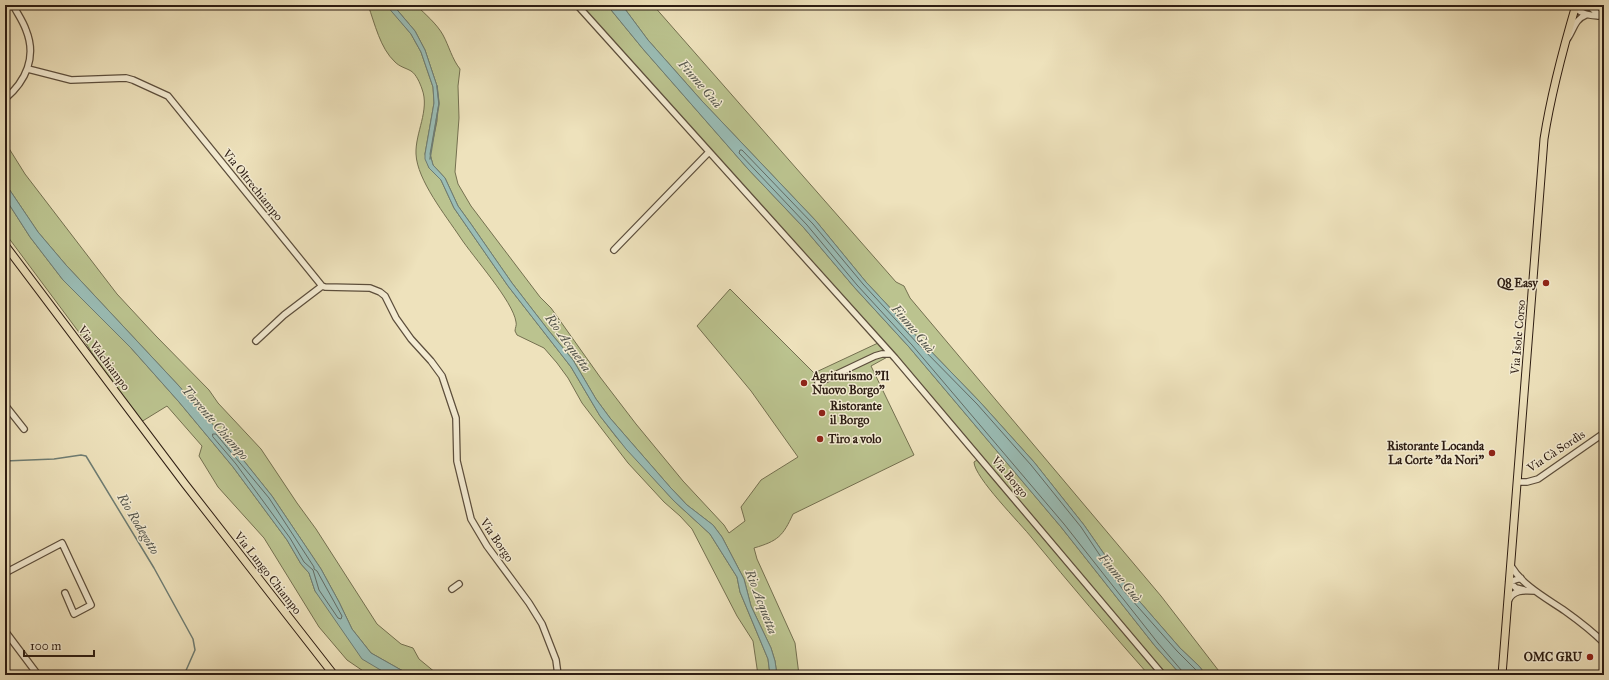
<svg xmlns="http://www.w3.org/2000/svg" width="1609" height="680" font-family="'IM FELL Great Primer',serif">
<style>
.green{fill:#bbc38f;stroke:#747050}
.water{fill:#9abdb6;stroke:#6e7d74}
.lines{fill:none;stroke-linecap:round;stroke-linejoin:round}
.shore{stroke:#636c64;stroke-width:1}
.stream{stroke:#6e7d74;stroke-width:1.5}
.minor-casing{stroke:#5c4e3c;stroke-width:8}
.major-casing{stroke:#2c1c12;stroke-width:9}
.minor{stroke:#f4ecd3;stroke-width:5.5}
.major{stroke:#eee2bc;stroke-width:7}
.poi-dot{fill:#8f2418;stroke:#f4ecd3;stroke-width:1.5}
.labels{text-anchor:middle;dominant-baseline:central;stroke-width:3;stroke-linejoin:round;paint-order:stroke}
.street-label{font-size:12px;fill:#2c1c12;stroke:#f4ecd3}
.poi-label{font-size:12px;font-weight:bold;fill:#2c1c12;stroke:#f4ecd3;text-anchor:end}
.water-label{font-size:13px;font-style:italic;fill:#52544b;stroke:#f4ecd3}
</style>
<rect width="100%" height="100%" fill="#eee2bc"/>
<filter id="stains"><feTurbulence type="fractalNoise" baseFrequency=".005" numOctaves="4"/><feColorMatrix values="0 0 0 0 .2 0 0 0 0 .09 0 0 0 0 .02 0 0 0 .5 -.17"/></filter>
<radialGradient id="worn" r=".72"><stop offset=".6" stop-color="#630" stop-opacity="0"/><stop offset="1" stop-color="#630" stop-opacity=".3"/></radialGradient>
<!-- green -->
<path class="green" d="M 368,5 L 387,5 L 411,34 L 421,52 L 433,87 L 434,103 L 425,154 L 429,168 L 441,180 L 454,208 L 508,286 L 571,367 L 600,416 L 617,438 L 674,501 L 710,534 L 737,577 L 740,592 L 768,659 L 770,675 L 758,675 L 753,641 L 737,616 L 692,529 L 680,516 L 664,502 L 628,463 L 582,403 L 568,378 L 557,363 L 544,348 L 517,335 L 515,331 C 515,328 517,325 516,322 C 513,301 473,257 460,237 C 446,216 417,180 416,154 C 415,133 430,110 422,89 C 420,83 416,74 411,71 C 406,68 400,67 395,62 C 380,48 375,24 368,5 Z
M 393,5 L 416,5 C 425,14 437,24 443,35 C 449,46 452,59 460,69 L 458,86 L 459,118 L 455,172 L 458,184 L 471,206 L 540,297 L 551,308 L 600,377 L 636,424 L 683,481 L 724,525 L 729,533 L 745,521 L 741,507 L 761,480 L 798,457 L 751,391 L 697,326 L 730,289 L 814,373 L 878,343 L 573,5 L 607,5 L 643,49 L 748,169 L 804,228 L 854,287 L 909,347 L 1061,527 L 1155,646 L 1181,675 L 1149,675 L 1147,673 C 1108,629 1070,584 1032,538 C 1021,524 974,477 974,462 L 980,458 L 891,355 L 871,366 L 914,455 L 793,514 C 783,536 778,541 754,548 L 757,559 L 795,643 L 799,675 L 777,675 L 775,661 L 771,648 L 751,606 L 744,579 L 722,537 L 713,525 L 687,505 L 670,487 L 610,418 L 596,399 L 573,360 L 549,331 L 512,283 L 471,224 L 458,206 L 445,178 L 433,165 L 430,154 L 437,121 L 437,86 L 425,50 L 415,31 Z
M 622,5 L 653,5 L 896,282 L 904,286 L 910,298 L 1161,596 L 1222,675 L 1206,675 L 1199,666 L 1180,648 L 1127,587 L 1084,525 L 1034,462 L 980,402 L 921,341 L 866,282 L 816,221 L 702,101 L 648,40 Z
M 5,142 L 25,174 L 117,294 L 156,336 L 209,390 L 218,403 L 261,449 L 297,503 L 316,529 L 377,624 L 401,644 L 413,648 L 419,659 L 436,673 L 435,675 L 410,675 L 371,653 L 352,629 L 339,602 L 321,569 L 272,496 L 236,451 L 179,386 L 66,265 L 38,232 L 5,183 Z
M 5,198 L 30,237 L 63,280 L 131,348 L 179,402 L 233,467 L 287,540 L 301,564 L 309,573 L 315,591 L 379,668 L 389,675 L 369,675 L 347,660 L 319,627 L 264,538 L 218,487 L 199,456 L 202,446 L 167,406 L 141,422 L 103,370 L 78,331 L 5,233 Z"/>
<!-- water -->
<path class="water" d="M 386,5 L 393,5 L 415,31 L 425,50 L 437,86 L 439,103 L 430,154 L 433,165 L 445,178 L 458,206 L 471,224 L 512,283 L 549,331 L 573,360 L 596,399 L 610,418 L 670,487 L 687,505 L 713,525 L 722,537 L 744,579 L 751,606 L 771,648 L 775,661 L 777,675 L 770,675 L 768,659 L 740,592 L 737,577 L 710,534 L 674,501 L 626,449 L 600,416 L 571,367 L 508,286 L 454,208 L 441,180 L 429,168 L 425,159 L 425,154 L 434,103 L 433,87 L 421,52 L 411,34 Z
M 607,5 L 622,5 L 648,40 L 702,101 L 816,221 L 866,282 L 921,341 L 980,402 L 1034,462 L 1084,525 L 1127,587 L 1180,648 L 1199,666 L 1206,675 L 1181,675 L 1155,646 L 1061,527 L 909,347 L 854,287 L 804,228 L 748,169 L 643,49 Z
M 5,183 L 38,232 L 66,265 L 179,386 L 236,451 L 272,496 L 321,569 L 339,602 L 352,629 L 371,653 L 410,675 L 389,675 L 362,659 L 315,591 L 309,573 L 301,564 L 287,540 L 233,467 L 179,402 L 131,348 L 63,280 L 30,237 L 5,198 Z"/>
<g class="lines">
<!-- shore -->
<path class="shore" d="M 213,434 L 216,434 L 269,498 L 314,567 L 314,569 L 317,571 L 342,616 L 341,619 L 338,618 L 319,590 L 313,570 L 304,562 L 290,538 L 236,464 L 213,437 Z
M 1183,675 L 1182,671 L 1158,643 L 1064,524 L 912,345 L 857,285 L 807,225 L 739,153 L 740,150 L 742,150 L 813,224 L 863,284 L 918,344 L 977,404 L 1031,465 L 1081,527 L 1123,590 L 1177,651 L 1201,675"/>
<!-- stream -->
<path class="stream" d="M 430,159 L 439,104 L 437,86
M 5,461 L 54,459 L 81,455 L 86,456 L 154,568 L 193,639 L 195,650 L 184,675"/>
<!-- minor casing -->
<g class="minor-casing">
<path id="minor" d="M 1588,5 L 1604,19
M 578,6 L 895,358 L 1163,675
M 1589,7 L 1583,5 L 1575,7 C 1582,15 1589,15 1599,16
M 1568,38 C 1574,29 1575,19 1586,15
M 28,69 L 71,80 L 126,78 L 133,80 L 168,96 L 322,286 L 325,287 L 370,288 L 380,292 L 385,296 L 396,318 L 411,339 L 431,361 L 442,376 L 456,418 L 457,461 L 471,519 L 487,546 L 529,603 L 542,624 L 556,660 L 558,675
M 5,99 C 26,81 37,57 26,30 C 23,21 17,13 13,5
M 614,250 L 709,152
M 256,341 L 284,315 L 322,286
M 818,383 L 875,356 L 882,354 L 890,354
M 5,405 L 24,429
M 1517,482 L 1527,482 L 1538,479 L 1604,433
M 1511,566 C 1523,586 1546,598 1565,611 C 1579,621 1592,631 1604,643
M 5,573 L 62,543 L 91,605 L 74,614 L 65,593
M 1521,578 L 1509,582 L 1516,588 L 1524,590
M 452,589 L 459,584
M 1508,601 C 1513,590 1523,590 1535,591
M 5,631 L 38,675"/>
</g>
<!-- major casing -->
<g class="major-casing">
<path id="major" d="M 5,245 L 185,484 L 334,675
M 1502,675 L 1544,139 C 1551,94 1563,49 1576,5"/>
</g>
<!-- minor -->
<use href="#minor" class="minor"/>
<!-- major -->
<use href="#major" class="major"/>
</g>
<!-- markers -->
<g class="poi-dot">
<circle cx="1546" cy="283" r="4"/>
<circle cx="804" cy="383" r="4"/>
<circle cx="822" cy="413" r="4"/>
<circle cx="820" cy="439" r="4"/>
<circle cx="1492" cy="453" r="4"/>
<circle cx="1590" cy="657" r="4"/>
</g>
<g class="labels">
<!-- street labels -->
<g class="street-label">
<text transform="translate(253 185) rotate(51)">Via Oltrechiampo</text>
<text transform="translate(1518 337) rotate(-85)">Via Isole Corso</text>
<text transform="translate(104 358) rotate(53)">Via Valchiampo</text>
<text transform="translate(1556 451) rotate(-33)">Via Cà Sordìs</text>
<text transform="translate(1010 477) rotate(50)">Via Borgo</text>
<text transform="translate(497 540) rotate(56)">Via Borgo</text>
<text transform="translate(268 573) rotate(52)">Via Lungo Chiampo</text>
</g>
<!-- poi labels -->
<g class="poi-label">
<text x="1538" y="283">Q8 Easy</text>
<text x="812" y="376" text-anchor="start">Agriturismo "Il<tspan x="812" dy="14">Nuovo Borgo"</tspan></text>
<text x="830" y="406" text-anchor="start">Ristorante<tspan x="830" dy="14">il Borgo</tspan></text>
<text x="828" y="439" text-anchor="start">Tiro a volo</text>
<text x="1484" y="446">Ristorante Locanda<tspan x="1484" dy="14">La Corte "da Nori"</tspan></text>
<text x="1582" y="657">OMC GRU</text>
</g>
<!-- water labels -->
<g class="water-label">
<text transform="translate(700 84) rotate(49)">Fiume Guà</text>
<text transform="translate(913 329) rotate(50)">Fiume Guà</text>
<text transform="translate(568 343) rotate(54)">Rio Acquetta</text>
<text transform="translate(215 423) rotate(49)">Torrente Chiampo</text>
<text transform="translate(138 524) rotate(59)">Rio Rodegotto</text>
<text transform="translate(1120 578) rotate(50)">Fiume Guà</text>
<text transform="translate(761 602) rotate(69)">Rio Acquetta</text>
</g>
</g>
<!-- margin -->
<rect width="1609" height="680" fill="none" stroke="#eee2bc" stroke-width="20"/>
<rect x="6" y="6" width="1597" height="668" fill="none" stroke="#2c1c12" stroke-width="2"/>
<rect x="10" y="10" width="1589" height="660" fill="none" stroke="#2c1c12"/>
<!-- scale -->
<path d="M24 650v6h70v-6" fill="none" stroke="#2c1c12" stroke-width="2"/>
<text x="30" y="650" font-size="12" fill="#2c1c12" stroke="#f4ecd3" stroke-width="3" paint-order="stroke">100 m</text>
<rect width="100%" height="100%" filter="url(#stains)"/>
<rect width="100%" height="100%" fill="url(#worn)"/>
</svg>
